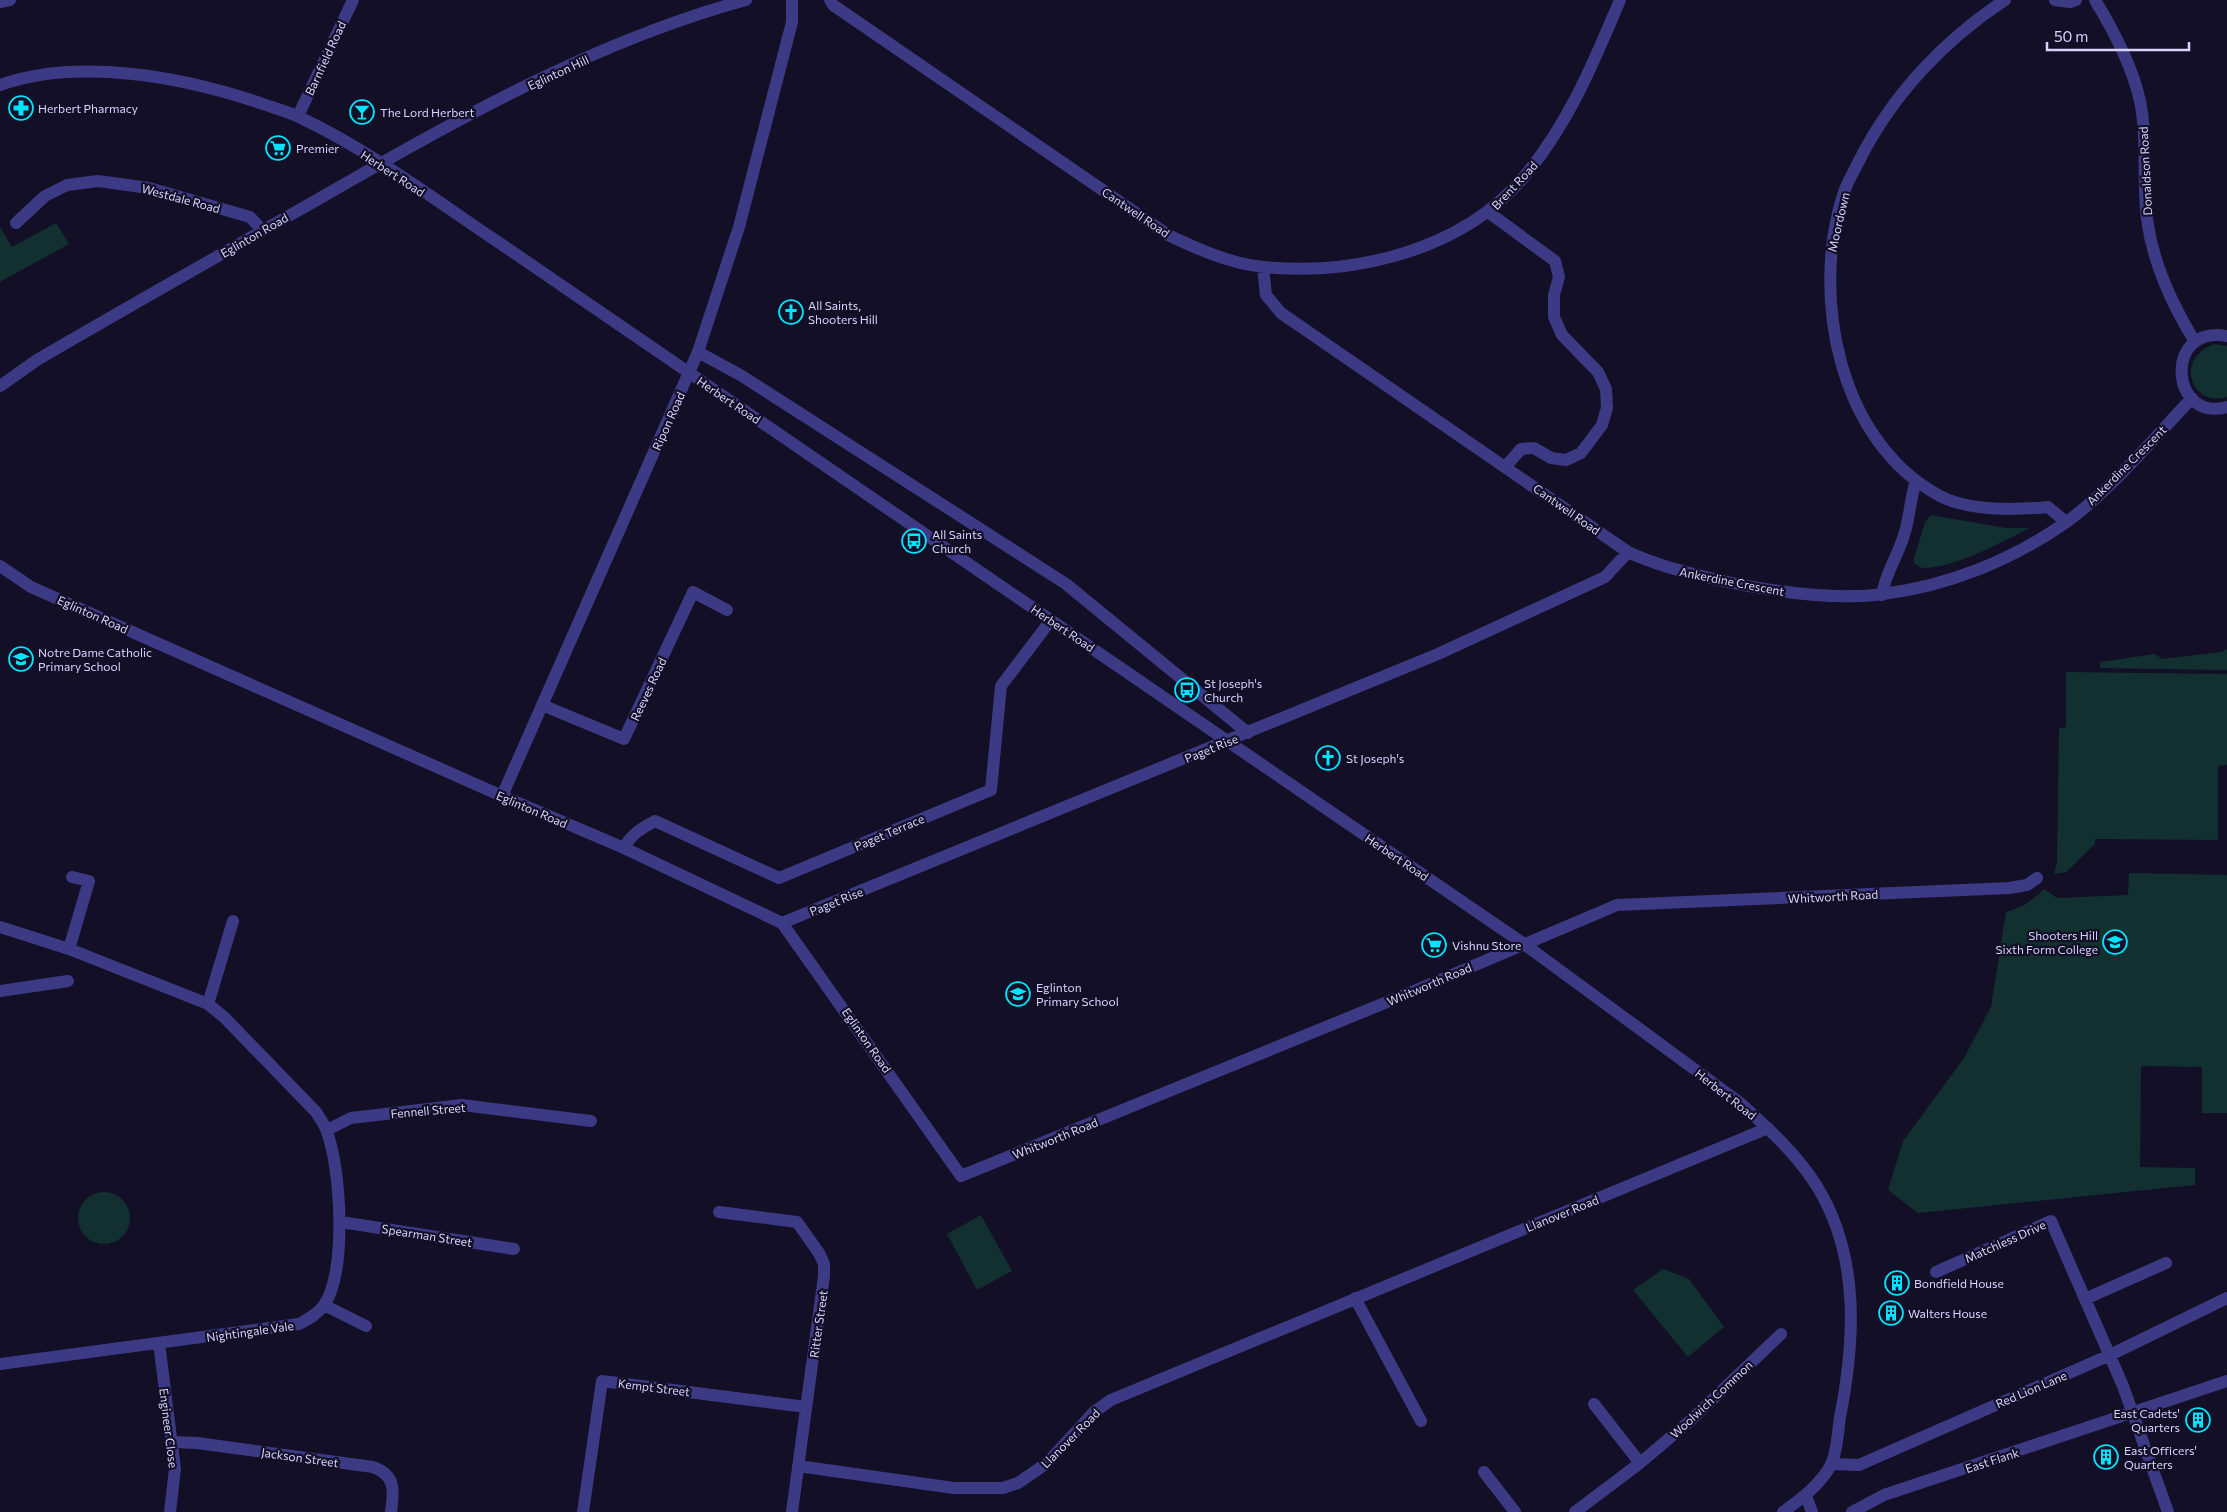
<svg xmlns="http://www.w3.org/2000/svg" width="2227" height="1512" font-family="Commissioner,sans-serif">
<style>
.green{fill:#12302f}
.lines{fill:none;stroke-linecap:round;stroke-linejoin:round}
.minor{stroke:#3d3a85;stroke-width:12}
.tertiary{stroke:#3d3a85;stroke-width:12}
.labels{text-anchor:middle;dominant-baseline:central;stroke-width:4.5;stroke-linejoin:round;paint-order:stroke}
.street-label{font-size:12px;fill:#d9d4ff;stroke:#130f26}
.poi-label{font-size:12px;fill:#d9d4ff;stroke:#130f26;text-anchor:start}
</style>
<rect width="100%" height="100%" fill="#130f26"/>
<!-- green -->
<path class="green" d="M 56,223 L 69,244 L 0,282 L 0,227 L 12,247 Z
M 2215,344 L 2227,346 L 2227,397 C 2189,408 2175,356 2215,344 Z
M 1931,515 L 2006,528 L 2029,528 C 2003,542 1952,569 1922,568 L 1914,563 L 1914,558 L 1925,522 Z
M 2227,649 L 2227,670 L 2100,668 L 2100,662 L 2155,654 L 2162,659 L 2221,652 Z
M 2066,672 L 2227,674 L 2227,765 L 2218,766 L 2218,840 L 2095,839 L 2095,844 L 2066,872 L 2054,874 L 2057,862 L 2059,728 L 2066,727 Z
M 2129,873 L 2227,875 L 2227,1113 L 2202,1113 L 2202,1067 L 2141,1066 L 2140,1167 L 2195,1168 L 2195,1185 L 1918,1213 L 1888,1190 L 1903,1141 L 1964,1058 L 1991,1007 L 2006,912 C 2022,908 2032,901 2044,889 L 2057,898 L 2128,895 Z
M78 1218a26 26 0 1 1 52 0a26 26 0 1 1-52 0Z
M 981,1215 L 1012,1271 L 977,1290 L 947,1234 Z
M 1663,1269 L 1689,1279 L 1724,1327 L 1688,1357 L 1633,1290 Z"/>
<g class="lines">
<!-- minor -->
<path class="minor" d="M 830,0 L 833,5 L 1168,235 C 1198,249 1230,264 1264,267 C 1355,276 1462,250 1523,178 C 1568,125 1593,64 1620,0
M 2005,0 C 1944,40 1892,95 1859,161 C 1854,171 1848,181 1844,192 C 1810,294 1838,442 1940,496 C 1969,511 2016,510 2048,507 L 2066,522
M 2055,0 L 2070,2 L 2076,0
M 2095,0 C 2114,31 2132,65 2140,101 C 2148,140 2142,179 2147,219 C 2153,264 2172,304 2195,342
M 0,2 L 10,0
M 298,116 L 353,0
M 1488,212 L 1555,261 L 1559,277 L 1554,295 L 1554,317 L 1562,335 L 1598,372 L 1606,389 L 1607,408 L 1602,425 L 1581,453 L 1566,460 L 1551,458 L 1534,448 L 1521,449 L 1506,466
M 16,223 L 45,196 L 67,185 L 98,181 L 149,188 L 250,217 L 262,230
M 1263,267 L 1266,295 L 1281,313 L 1628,552 C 1658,566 1686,572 1718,580 C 1769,591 1831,601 1883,594 C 1948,586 2012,560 2065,523 C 2109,492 2154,438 2192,398
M 2227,336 C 2163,324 2170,423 2227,407
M 698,352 L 742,376 L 1066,584 L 1248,733
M 0,386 L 37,360 C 131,305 227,251 322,197 C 456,120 595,41 746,0
M 0,566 L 31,587 L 502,796 L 624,848 L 782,923 L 961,1176 L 1414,991 L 1617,905 L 2009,888 L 2027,885 L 2037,878
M 1882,595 C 1885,573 1898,556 1904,535 C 1910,517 1910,499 1916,481
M 542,705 L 624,739 L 693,592 L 727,610
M 502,796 L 698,352 L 739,227 L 792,22 L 792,0
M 624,848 C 631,834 642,828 655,821 L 779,878 L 991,790 L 1001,686 L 1051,620
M 782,923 L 1438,654 L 1605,577 L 1628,552
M 0,927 L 69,949 L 208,1004 L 225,1018 L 316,1112 C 320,1118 325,1125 327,1132 C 341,1169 347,1273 324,1305 C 318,1314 308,1319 299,1324 L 0,1364
M 69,949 L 89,881 L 72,877
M 0,991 L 68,981
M 208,1004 L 233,921
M 327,1130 L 351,1118 L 462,1105 L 591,1121
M 719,1212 L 797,1222 L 819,1253 L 824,1264 L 824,1276 L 792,1512
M 341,1222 L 514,1249
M 1936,1272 L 2051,1221 L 2123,1386 L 2168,1512
M 1355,1298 L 1421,1421
M 2085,1299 L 2166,1263
M 324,1305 L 366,1326
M 159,1343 L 175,1469 L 170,1512
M 1594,1404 L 1640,1463 L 1692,1419 L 1781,1334
M 173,1442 L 197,1443 L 373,1467 C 396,1475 394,1491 391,1512
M 1831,1464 L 1859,1465 L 2110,1355 L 2227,1298
M 798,1466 L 954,1488 L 1003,1488 L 1018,1483 L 1047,1463 L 1094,1412 L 1111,1400 L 1768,1128
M 1484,1472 L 1515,1512
M 1806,1496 L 1812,1512
M 583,1512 L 602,1381 L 806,1407
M 1575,1512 L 1640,1463
M 1852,1512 L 1884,1495 L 2227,1381"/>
<!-- tertiary -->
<path class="tertiary" d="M 0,85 C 78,57 183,77 260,103 C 273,108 287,111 299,117 C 371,151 435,200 501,244 L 1524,944 L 1739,1102 C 1768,1128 1798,1155 1818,1188 C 1860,1258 1855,1341 1840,1417 C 1838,1431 1837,1452 1831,1465 C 1820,1485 1801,1499 1783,1512"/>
</g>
<!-- icons -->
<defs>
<g id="pharmacy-ring" transform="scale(1.25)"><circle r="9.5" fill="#130f26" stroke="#00e5ff" stroke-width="1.5"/><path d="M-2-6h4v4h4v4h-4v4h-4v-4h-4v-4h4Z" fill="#00e5ff"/></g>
<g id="bar-ring" transform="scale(1.25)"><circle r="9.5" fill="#130f26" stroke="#00e5ff" stroke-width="1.5"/><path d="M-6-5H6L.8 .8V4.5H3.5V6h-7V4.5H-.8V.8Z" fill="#00e5ff"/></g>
<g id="supermarket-ring" transform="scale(1.25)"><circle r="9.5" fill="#130f26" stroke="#00e5ff" stroke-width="1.5"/><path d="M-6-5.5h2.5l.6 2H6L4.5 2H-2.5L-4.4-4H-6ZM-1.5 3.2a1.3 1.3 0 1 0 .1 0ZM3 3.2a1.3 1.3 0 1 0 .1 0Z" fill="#00e5ff"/></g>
<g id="church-ring" transform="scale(1.25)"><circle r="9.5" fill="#130f26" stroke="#00e5ff" stroke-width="1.5"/><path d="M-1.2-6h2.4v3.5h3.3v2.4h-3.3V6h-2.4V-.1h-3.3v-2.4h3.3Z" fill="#00e5ff"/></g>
<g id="bus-ring" transform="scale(1.25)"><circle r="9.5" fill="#130f26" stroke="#00e5ff" stroke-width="1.5"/><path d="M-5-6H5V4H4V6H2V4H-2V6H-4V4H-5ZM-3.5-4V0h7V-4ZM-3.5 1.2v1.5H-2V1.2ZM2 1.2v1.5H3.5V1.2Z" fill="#00e5ff"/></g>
<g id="school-ring" transform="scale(1.25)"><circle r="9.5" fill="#130f26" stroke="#00e5ff" stroke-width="1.5"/><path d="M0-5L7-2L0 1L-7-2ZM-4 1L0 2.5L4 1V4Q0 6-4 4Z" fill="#00e5ff"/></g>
<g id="university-ring" transform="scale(1.25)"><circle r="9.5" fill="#130f26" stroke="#00e5ff" stroke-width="1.5"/><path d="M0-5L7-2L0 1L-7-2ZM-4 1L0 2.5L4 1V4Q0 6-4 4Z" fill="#00e5ff"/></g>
<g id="building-ring" transform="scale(1.25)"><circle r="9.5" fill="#130f26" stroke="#00e5ff" stroke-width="1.5"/><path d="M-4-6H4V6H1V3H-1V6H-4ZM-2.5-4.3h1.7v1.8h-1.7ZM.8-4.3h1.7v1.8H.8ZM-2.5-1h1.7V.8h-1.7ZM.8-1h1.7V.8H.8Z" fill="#00e5ff"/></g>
</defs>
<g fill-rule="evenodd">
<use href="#pharmacy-ring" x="21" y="108"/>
<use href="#bar-ring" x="362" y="112"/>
<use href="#supermarket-ring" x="278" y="148"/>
<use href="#church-ring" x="791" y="312"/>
<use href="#bus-ring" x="914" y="541"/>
<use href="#school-ring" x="21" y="659"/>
<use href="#bus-ring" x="1187" y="690"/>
<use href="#church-ring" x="1328" y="758"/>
<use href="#university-ring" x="2115" y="942"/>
<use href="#supermarket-ring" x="1434" y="945"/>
<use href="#school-ring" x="1018" y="994"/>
<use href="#building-ring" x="1897" y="1283"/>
<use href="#building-ring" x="1891" y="1313"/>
<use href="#building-ring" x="2198" y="1420"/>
<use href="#building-ring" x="2106" y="1457"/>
</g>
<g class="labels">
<!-- street labels -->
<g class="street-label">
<text transform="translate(325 58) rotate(-65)">Barnfield Road</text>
<text transform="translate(558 72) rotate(-25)">Eglinton Hill</text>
<text transform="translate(2145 171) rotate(-93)">Donaldson Road</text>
<text transform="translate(393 173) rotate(33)">Herbert Road</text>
<text transform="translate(1514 185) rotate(-47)">Brent Road</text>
<text transform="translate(181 198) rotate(15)">Westdale Road</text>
<text transform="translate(1136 212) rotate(34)">Cantwell Road</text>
<text transform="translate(1838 222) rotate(-77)">Moordown</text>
<text transform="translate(254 235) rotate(-30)">Eglinton Road</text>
<text transform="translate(729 400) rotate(34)">Herbert Road</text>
<text transform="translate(668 421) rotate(-66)">Ripon Road</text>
<text transform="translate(2126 465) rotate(-45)">Ankerdine Crescent</text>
<text transform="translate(1567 509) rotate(35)">Cantwell Road</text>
<text transform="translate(1732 581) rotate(11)">Ankerdine Crescent</text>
<text transform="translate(93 614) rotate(24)">Eglinton Road</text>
<text transform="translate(1063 628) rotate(34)">Herbert Road</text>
<text transform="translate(648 689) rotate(-65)">Reeves Road</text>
<text transform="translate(1211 748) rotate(-22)">Paget Rise</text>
<text transform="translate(532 809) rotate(23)">Eglinton Road</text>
<text transform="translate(889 832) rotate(-23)">Paget Terrace</text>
<text transform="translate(1397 857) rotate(34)">Herbert Road</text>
<text transform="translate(1833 896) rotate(-3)">Whitworth Road</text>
<text transform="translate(836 901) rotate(-22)">Paget Rise</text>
<text transform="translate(1429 984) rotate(-23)">Whitworth Road</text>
<text transform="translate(867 1040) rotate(55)">Eglinton Road</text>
<text transform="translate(1726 1094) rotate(38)">Herbert Road</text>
<text transform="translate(428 1110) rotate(-5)">Fennell Street</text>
<text transform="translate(1055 1138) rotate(-22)">Whitworth Road</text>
<text transform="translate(1562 1213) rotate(-22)">Llanover Road</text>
<text transform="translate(427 1235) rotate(9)">Spearman Street</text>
<text transform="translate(2005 1241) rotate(-24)">Matchless Drive</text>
<text transform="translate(818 1324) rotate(-82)">Ritter Street</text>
<text transform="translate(250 1331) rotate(-8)">Nightingale Vale</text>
<text transform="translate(654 1387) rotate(7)">Kempt Street</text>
<text transform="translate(2031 1389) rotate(-23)">Red Lion Lane</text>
<text transform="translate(1711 1399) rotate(-43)">Woolwich Common</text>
<text transform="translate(169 1428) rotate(83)">Engineer Close</text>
<text transform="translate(1070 1438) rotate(-45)">Llanover Road</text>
<text transform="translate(300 1457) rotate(8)">Jackson Street</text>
<text transform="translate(1992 1460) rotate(-18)">East Flank</text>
</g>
<!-- poi labels -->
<g class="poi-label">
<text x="38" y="108">Herbert Pharmacy</text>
<text x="380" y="112">The Lord Herbert</text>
<text x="296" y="148">Premier</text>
<text x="808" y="305">All Saints,<tspan x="808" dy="14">Shooters Hill</tspan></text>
<text x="932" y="534">All Saints<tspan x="932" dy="14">Church</tspan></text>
<text x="38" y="652">Notre Dame Catholic<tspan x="38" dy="14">Primary School</tspan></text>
<text x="1204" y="683">St Joseph's<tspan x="1204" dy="14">Church</tspan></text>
<text x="1346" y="758">St Joseph's</text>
<text x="2098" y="935" text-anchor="end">Shooters Hill<tspan x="2098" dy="14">Sixth Form College</tspan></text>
<text x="1452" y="945">Vishnu Store</text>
<text x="1036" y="987">Eglinton<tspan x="1036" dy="14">Primary School</tspan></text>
<text x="1914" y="1283">Bondfield House</text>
<text x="1908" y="1313">Walters House</text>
<text x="2180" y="1413" text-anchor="end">East Cadets'<tspan x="2180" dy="14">Quarters</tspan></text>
<text x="2124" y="1450">East Officers'<tspan x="2124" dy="14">Quarters</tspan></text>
</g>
</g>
<!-- scale -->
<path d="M2047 42v8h142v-8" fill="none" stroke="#d9d4ff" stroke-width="2.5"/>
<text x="2054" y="42" font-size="15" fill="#d9d4ff" stroke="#130f26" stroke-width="4" paint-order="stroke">50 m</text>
</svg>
